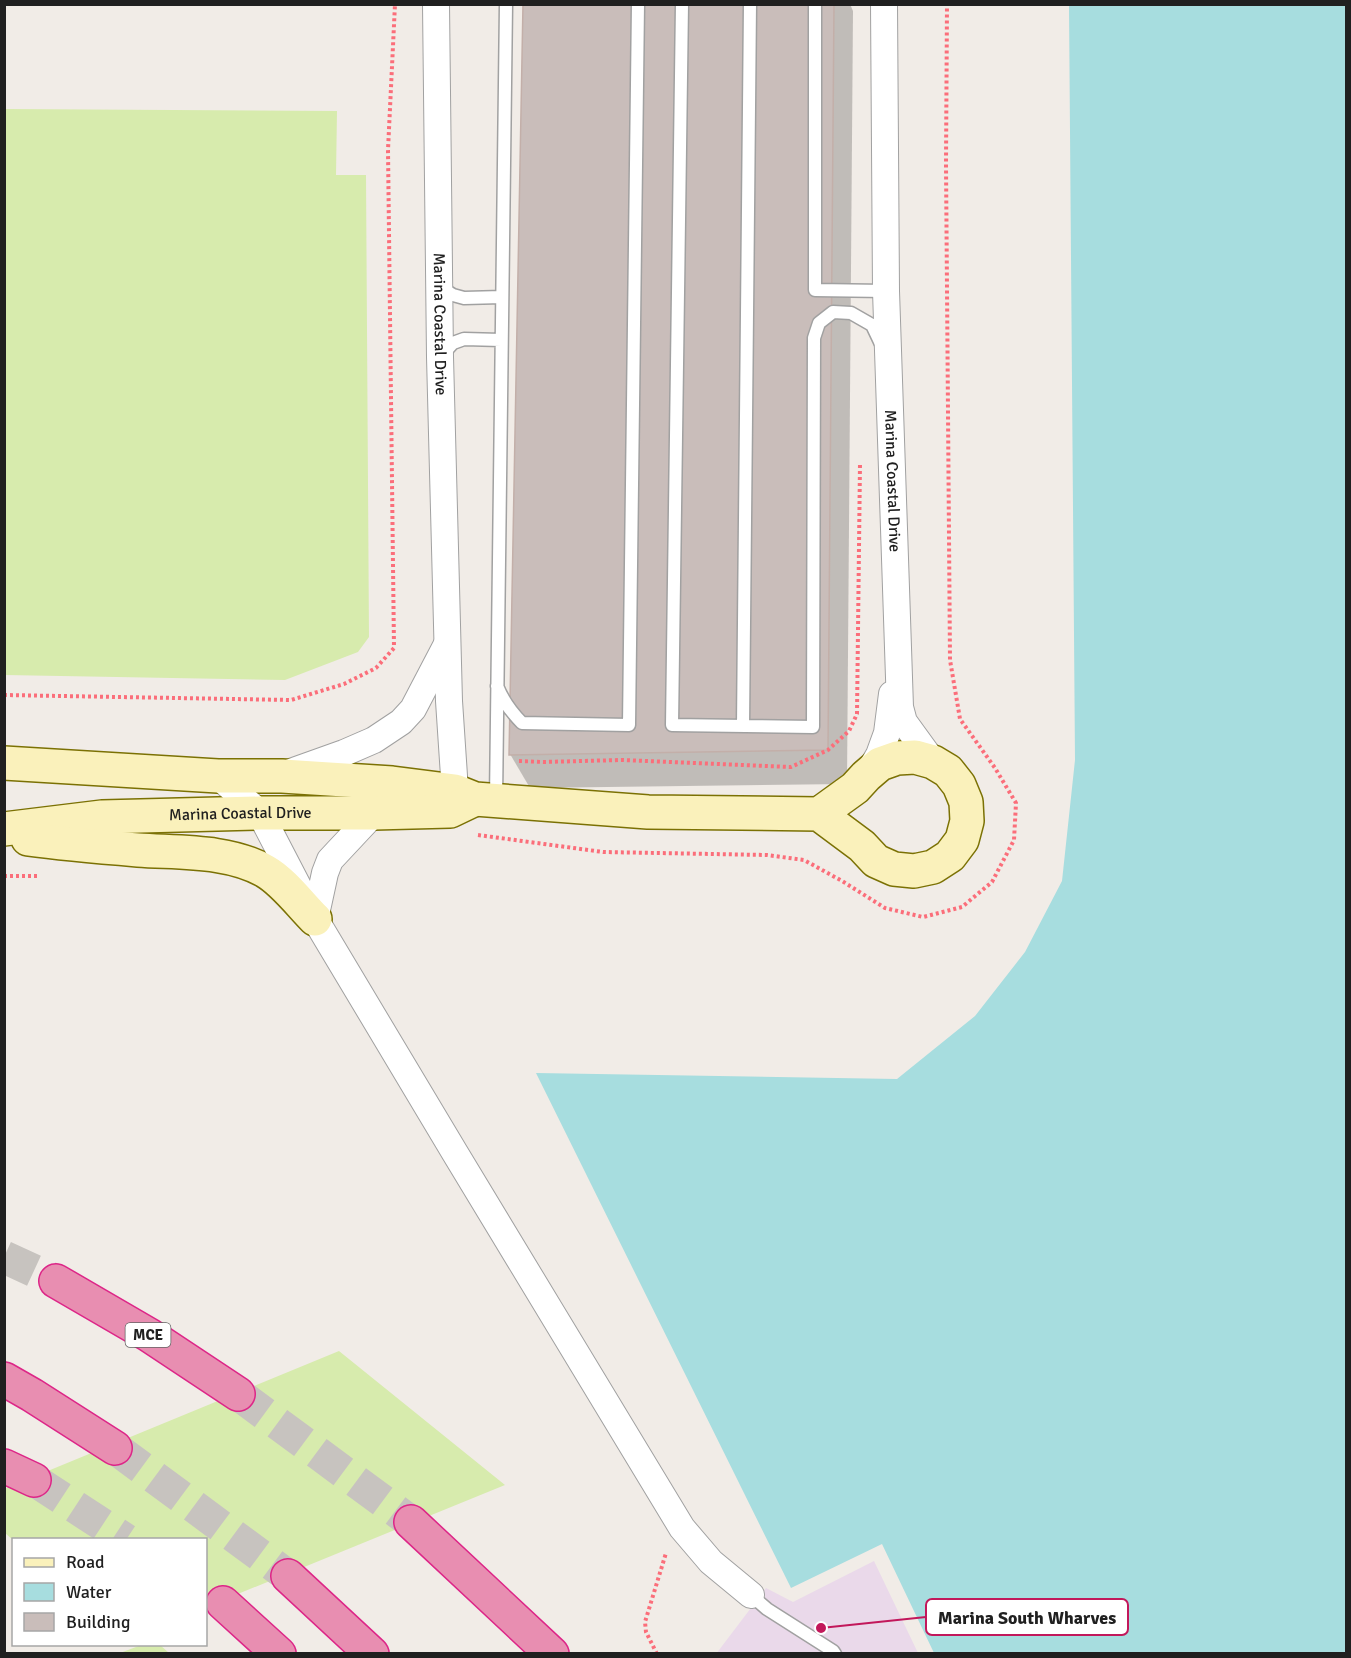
<svg xmlns="http://www.w3.org/2000/svg" width="1351" height="1658" font-family="Signika,sans-serif">
<style>
.industrial{fill:#ead9ea}
.grass{fill:#d7ebad}
.water{fill:#a7dddf}
.shadow{fill:#0003}
.building{fill:#c9bdba;stroke:#c3afa9;stroke-width:1.5}
.lines{fill:none;stroke-linecap:round;stroke-linejoin:round}
.highway-tunnel{stroke:#c7c3bf;stroke-width:33;stroke-dasharray:33 16;stroke-linecap:butt}
.lane-casing{stroke:#a1a1a1;stroke-width:15}
.street-casing{stroke:#a1a1a1;stroke-width:28}
.secondary-casing{stroke:#7b7104;stroke-width:36}
.highway-casing{stroke:#dd2688;stroke-width:36}
.path{stroke:#fb6e7a;stroke-width:4;stroke-dasharray:3 3;stroke-linecap:butt}
.lane{stroke:#fff;stroke-width:12}
.street{stroke:#fff;stroke-width:26}
.secondary{stroke:#faf1bb;stroke-width:33}
.highway{stroke:#e88eb1;stroke-width:33}
.labels{text-anchor:middle;dominant-baseline:central;stroke-width:6;stroke-linejoin:round;paint-order:stroke}
.shield{fill:#fff;stroke:#636363;stroke-width:1.5}
.shield-label{font-size:15px;font-weight:bold;fill:#202020}
.street-label{font-size:16px;fill:#202020;stroke:#fff}
.leader{fill:none;stroke:#c2185b;stroke-width:2}
.callout-dot{fill:#c2185b;stroke:#fff;stroke-width:2}
.callout{fill:#fff;stroke:#c2185b;stroke-width:2}
.callout-label{font-size:18px;text-anchor:middle;font-weight:bold;fill:#202020}
</style>
<rect width="100%" height="100%" fill="#f1ece7"/>
<!-- industrial -->
<path class="industrial" d="M 874,1561 L 918,1653 L 716,1654 L 766,1588 L 793,1602 Z"/>
<!-- grass -->
<path class="grass" d="M 5,109 L 337,111 L 336,175 L 366,175 L 369,637 L 358,652 L 285,680 L 5,675 Z
M 339,1351 L 505,1485 L 206,1607 L 206,1540 L 13,1540 L 5,1533 L 4,1489 Z
M 144,1644 L 160,1645 L 169,1653 L 120,1653 Z"/>
<!-- water -->
<path class="water" d="M 1069,5 L 1346,5 L 1346,1653 L 934,1653 L 882,1544 L 791,1588 L 536,1073 L 897,1079 L 975,1016 L 1025,952 L 1062,881 L 1075,760 Z"/>
<!-- shadow -->
<path class="shadow" d="M 524,4 L 850,4 L 853,11 L 847,784 L 530,788 L 510,754 Z"/>
<!-- building -->
<path class="building" d="M 523,4 L 834,4 L 828,750 L 509,755 Z"/>
<g class="lines">
<!-- highway-tunnel -->
<path class="highway-tunnel" d="M 4,1257 L 56,1281
M 238,1394 L 411,1522
M 115,1448 L 288,1576
M 34,1480 L 126,1540"/>
<!-- lane casing -->
<g class="lane-casing">
<path id="lane" d="M 682,4 L 672,725 L 813,727 L 814,338 L 819,323 L 833,312 L 851,313 L 872,325 L 882,346
M 815,4 L 815,290 L 886,291
M 440,287 L 453,295 L 464,298 L 502,297
M 443,354 L 453,343 L 464,339 L 501,340
M 497,686 C 503,701 511,712 522,723 L 629,725 L 638,4
M 743,726 L 750,4
M 496,799 L 506,4
M 751,1595 L 767,1609 L 833,1651 L 835,1654"/>
</g>
<!-- street casing -->
<g class="street-casing">
<g id="street">
<path id="s1" d="M 436,4 L 440,357 L 449,701 L 455,791"/>
<path id="s2" d="M 884,4 L 886,291 L 900,707 L 904,722 L 933,762"/>
<path d="M 288,773 L 344,753 L 374,740 L 401,722 L 413,709 L 447,644"/>
<path d="M 867,775 L 879,755 L 887,733 L 892,694"/>
<path d="M 218,776 L 260,813 L 315,919 L 455,1153 L 682,1528 L 711,1562 L 751,1595"/>
<path d="M 315,919 L 325,873 L 330,860 L 374,813"/>
</g>
</g>
<!-- secondary casing -->
<g class="secondary-casing">
<g id="secondary">
<path d="M 4,763 L 218,776 L 282,776 L 392,783 L 455,791 L 475,799 L 648,812 L 819,814 L 855,788 L 866,776 L 880,764 L 897,758 L 915,757 L 933,762 L 948,771 L 959,785 L 966,802 L 967,821 L 962,840 L 950,856 L 933,867 L 914,871 L 894,869 L 876,861 L 862,846 L 819,814"/>
<path id="s3" d="M 4,829 L 102,817 L 260,813 L 374,813 L 450,811 L 473,800"/>
<path d="M 28,839 C 64,844 101,847 138,850 C 179,853 228,850 265,871 C 283,881 300,904 315,919"/>
</g>
</g>
<!-- highway casing -->
<g class="highway-casing">
<path id="highway" d="M 56,1281 L 149,1335 L 238,1394
M 4,1379 L 32,1395 L 115,1448
M 4,1466 L 34,1480
M 411,1522 L 552,1654
M 288,1576 L 372,1654
M 223,1603 L 279,1654"/>
</g>
<!-- path -->
<path class="path" d="M 4,695 L 291,700 L 344,684 L 376,668 L 394,648 L 388,150 L 395,4
M 519,761 L 543,762 L 621,760 L 791,767 L 828,750 L 849,731 L 857,714 L 860,464
M 478,835 L 603,852 L 767,855 L 804,860 L 842,881 L 885,908 L 923,917 L 962,907 L 992,882 L 1014,840 L 1016,803 L 995,768 L 960,719 L 950,660 L 946,164 L 947,4
M 4,876 L 40,876
M 657,1654 L 646,1632 L 645,1622 L 666,1553"/>
<!-- lane -->
<use href="#lane" class="lane"/>
<!-- street -->
<use href="#street" class="street"/>
<!-- secondary -->
<use href="#secondary" class="secondary"/>
<!-- highway -->
<use href="#highway" class="highway"/>
</g>
<g class="labels">
<!-- shield labels -->
<rect class="shield" x="125.5" y="1323" width="45" height="24" rx="4.5"/>
<g class="shield-label">
<text x="148" y="1335">MCE</text>
</g>
<!-- street labels -->
<g class="street-label">
<text stroke="none"><textPath href="#s1" startOffset="320">Marina Coastal Drive</textPath></text>
<text stroke="none"><textPath href="#s2" startOffset="477">Marina Coastal Drive</textPath></text>
<text stroke="none"><textPath href="#s3" startOffset="237">Marina Coastal Drive</textPath></text>
</g>
</g>
<!-- callouts -->
<path class="leader" d="M821 1628L926 1617"/>
<circle class="callout-dot" cx="821" cy="1628" r="6"/>
<rect class="callout" x="926" y="1599" width="202" height="36" rx="6"/>
<g class="callout-label">
<text x="1027" y="1624">Marina South Wharves</text>
</g>
<!-- border -->
<rect width="1351" height="1658" fill="none" stroke="#202020" stroke-width="12"/>
<!-- legend -->
<rect x="12" y="1538" width="195" height="108" fill="#ffffff" stroke="#a6a6a6" stroke-width="1.5"/>
<rect x="24" y="1558" width="30" height="9" fill="#faf1bb" stroke="#a6a6a6" stroke-width="1.5"/>
<text x="66" y="1568" font-size="18" fill="#202020">Road</text>
<rect x="24" y="1583" width="30" height="18" fill="#a7dddf" stroke="#a6a6a6" stroke-width="1.5"/>
<text x="66" y="1598" font-size="18" fill="#202020">Water</text>
<rect x="24" y="1613" width="30" height="18" fill="#c9bdba" stroke="#a6a6a6" stroke-width="1.5"/>
<text x="66" y="1628" font-size="18" fill="#202020">Building</text>
</svg>
